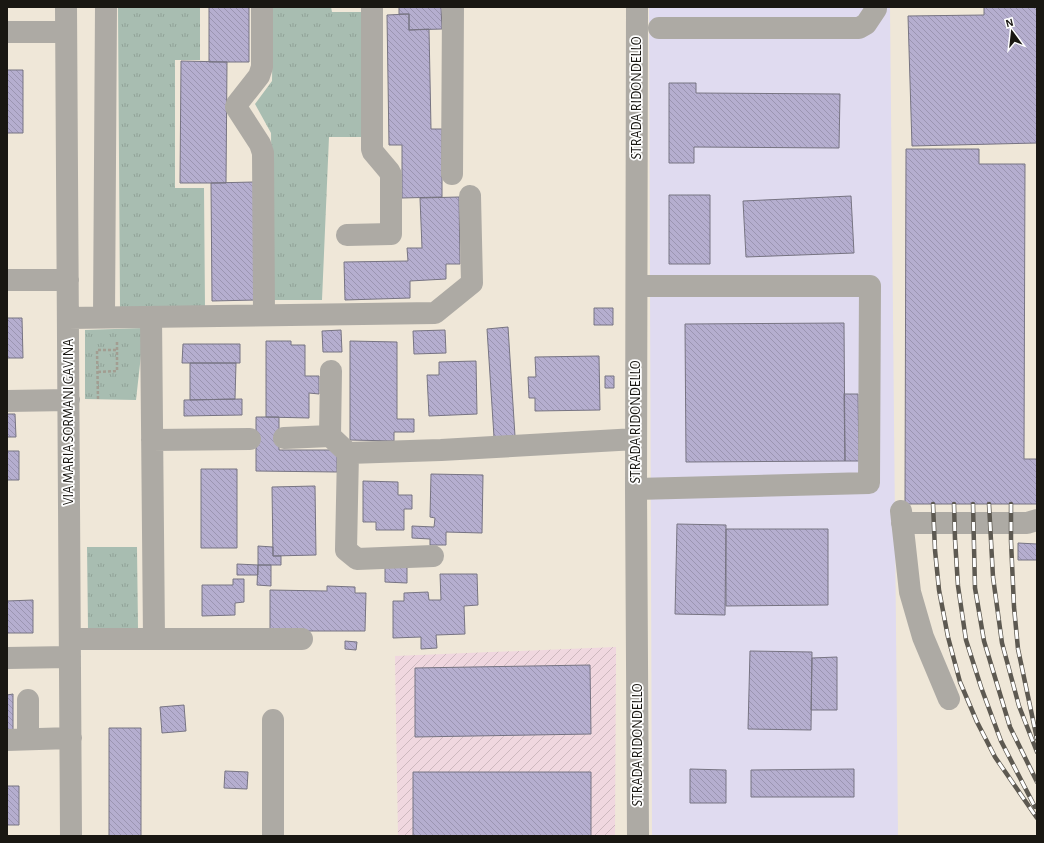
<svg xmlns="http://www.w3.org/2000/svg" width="1044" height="843" font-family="'Alegreya Sans',sans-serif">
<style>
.commercial{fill:#e0dbf0}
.industrial{fill:url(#industrial-furrows)}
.grass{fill:url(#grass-tufts)}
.building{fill:url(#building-back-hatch);stroke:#777482}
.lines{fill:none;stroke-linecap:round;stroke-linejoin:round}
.path{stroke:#a29d91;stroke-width:2.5;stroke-dasharray:3 2;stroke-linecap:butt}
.minor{stroke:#adaaa4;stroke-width:22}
.rail-casing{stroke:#5d5951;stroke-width:4.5}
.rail{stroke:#fff;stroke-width:3;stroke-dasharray:9;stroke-linecap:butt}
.labels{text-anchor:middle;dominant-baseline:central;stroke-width:3.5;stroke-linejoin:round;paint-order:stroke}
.street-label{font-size:14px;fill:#191712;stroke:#fff}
</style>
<defs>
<pattern id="industrial-furrows" width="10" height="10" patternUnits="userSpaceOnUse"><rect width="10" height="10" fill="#f0d7df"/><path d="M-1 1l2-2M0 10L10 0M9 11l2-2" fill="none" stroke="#cdb8be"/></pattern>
<pattern id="grass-tufts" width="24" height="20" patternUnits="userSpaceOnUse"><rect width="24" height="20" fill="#a8bdb1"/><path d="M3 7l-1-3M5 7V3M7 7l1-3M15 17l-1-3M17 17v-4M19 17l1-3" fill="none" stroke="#90a297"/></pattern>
<pattern id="building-back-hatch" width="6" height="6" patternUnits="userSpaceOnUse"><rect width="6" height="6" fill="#b5aecf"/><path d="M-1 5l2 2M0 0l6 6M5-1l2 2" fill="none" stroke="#9b95b1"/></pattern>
</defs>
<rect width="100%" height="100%" fill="#efe7d8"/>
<!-- commercial -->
<path class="commercial" d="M 649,7 L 890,7 L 898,836 L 652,836 Z"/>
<!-- industrial -->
<path class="industrial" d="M 616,647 L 615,836 L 398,836 L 395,656 Z"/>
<!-- grass -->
<path class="grass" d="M 118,7 L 200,7 L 200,60 L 175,60 L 175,188 L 204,188 L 205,308 L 120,309 Z
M 273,7 L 331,7 L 332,12 L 365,12 L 363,137 L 329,137 L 322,300 L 273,300 L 271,133 L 255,104 L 272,81 Z
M 144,328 L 136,400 L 85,399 L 85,330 Z
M 87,547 L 137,547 L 138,629 L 88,629 Z"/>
<!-- building -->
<path class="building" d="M 209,7 L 249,7 L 249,62 L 209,62 Z
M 399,7 L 441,7 L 442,29 L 409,30 L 409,14 L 399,14 Z
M 984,7 L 1037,7 L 1037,143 L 912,146 L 908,16 L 984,15 Z
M 409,14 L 409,30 L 429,29 L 431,129 L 442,129 L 442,197 L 402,198 L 402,145 L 389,145 L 387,15 Z
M 181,61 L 227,62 L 226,183 L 180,183 Z
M 7,70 L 23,70 L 23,133 L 7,133 Z
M 669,83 L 696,83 L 696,93 L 840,94 L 839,148 L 694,147 L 694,163 L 669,163 Z
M 906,149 L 979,149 L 979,164 L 1025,164 L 1024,459 L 1037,459 L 1037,504 L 905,504 Z
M 254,182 L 256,300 L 212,301 L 211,183 Z
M 669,195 L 710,195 L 710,264 L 669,264 Z
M 851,196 L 854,253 L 746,257 L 743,201 Z
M 459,197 L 460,264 L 446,264 L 446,279 L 410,281 L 410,298 L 345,300 L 344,262 L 408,261 L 407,248 L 422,248 L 420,198 Z
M 594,308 L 613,308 L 613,325 L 594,325 Z
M 7,318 L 22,318 L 23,358 L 7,358 Z
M 844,323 L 845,461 L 686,462 L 685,324 Z
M 508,327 L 515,436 L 494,437 L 487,329 Z
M 341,330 L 342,352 L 323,352 L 322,331 Z
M 445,330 L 446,353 L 414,354 L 413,331 Z
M 266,341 L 291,341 L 291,345 L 305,345 L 305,376 L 319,376 L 319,394 L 309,393 L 309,418 L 266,417 Z
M 350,341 L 397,342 L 397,419 L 414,419 L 414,432 L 394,432 L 394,441 L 350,440 Z
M 183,344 L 240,344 L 240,363 L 182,363 Z
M 599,356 L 600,410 L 535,411 L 535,398 L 529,398 L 528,377 L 536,377 L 535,357 Z
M 476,361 L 477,414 L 429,416 L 427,375 L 439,375 L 439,362 Z
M 190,363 L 236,363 L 235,399 L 190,400 Z
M 605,376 L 614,376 L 614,388 L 605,388 Z
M 844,394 L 858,394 L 859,461 L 845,461 Z
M 242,399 L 242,415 L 184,416 L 184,400 Z
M 7,414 L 15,414 L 16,437 L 7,437 Z
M 256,417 L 279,417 L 279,450 L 337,450 L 337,472 L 256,471 Z
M 7,451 L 19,451 L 19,480 L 7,480 Z
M 201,469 L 237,469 L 237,548 L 201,548 Z
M 431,474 L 483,475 L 482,533 L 446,532 L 446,545 L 430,545 L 430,539 L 412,538 L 412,526 L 434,527 L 435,518 L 430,517 Z
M 363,481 L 398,482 L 398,495 L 412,495 L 412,509 L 404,509 L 404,530 L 376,530 L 376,522 L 363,522 Z
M 315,486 L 316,555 L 273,556 L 272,487 Z
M 677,524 L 726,525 L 725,615 L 675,614 Z
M 726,529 L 828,529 L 828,605 L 726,606 Z
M 1018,543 L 1037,544 L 1037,560 L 1018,560 Z
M 258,546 L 273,547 L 273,556 L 281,556 L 281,565 L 258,565 Z
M 237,564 L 258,565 L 258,575 L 237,575 Z
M 258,565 L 271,565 L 271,586 L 257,585 Z
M 385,565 L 407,566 L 407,583 L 385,582 Z
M 440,574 L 477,574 L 478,605 L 464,606 L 465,634 L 436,635 L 437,648 L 421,649 L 421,637 L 393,638 L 393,601 L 404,601 L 404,593 L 428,592 L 429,600 L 441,600 Z
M 233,579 L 244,579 L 244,602 L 235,603 L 235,615 L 202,616 L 202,585 L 233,585 Z
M 327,586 L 355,587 L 355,593 L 366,593 L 365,631 L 270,631 L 270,590 L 327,591 Z
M 33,600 L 33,633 L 7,633 L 7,601 Z
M 345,641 L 357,642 L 356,650 L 345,649 Z
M 750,651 L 812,652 L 811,730 L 748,729 Z
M 837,657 L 837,710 L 811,710 L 812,658 Z
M 590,665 L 591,734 L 415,737 L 415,668 Z
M 13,694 L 13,735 L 7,735 L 7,695 Z
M 184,705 L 186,731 L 162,733 L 160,707 Z
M 109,728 L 141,728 L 141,836 L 109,836 Z
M 690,769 L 726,770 L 726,803 L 690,803 Z
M 854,769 L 854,797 L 751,797 L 751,770 Z
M 225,771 L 248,772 L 247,789 L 224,788 Z
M 413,772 L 591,772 L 591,836 L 413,836 Z
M 7,786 L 19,786 L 19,825 L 7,825 Z"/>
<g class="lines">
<!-- path -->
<path class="path" d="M 98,372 L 117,371 L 117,340
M 98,399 L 97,350 L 117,350"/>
<!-- minor -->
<path class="minor" d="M 66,7 L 71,836
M 262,7 L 262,67 L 259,76 L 237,104 L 236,107 L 260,144 L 263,153 L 264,315
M 637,7 L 636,489 L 638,836
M 659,28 L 859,28 L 866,24 L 876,9 L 876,7
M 7,32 L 66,32
M 452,174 L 453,7
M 347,235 L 391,234 L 391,175 L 389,171 L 373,152 L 372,149 L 372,7
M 7,280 L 68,280
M 104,317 L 106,7
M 68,318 L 435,313 L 472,283 L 470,196
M 331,371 L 330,436 L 348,453 L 346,550 L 357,559 L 433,556
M 7,401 L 69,400
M 284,438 L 330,436
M 152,440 L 250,439
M 348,453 L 441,450 L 636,439
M 636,489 L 869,483 L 870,286 L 637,286
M 901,511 L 910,592 L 923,637 L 949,699
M 902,523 L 1027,523 L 1037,520
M 70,639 L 154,639 L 151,317
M 154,639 L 302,639
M 7,658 L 70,657
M 28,700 L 28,739
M 273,720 L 273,836
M 7,740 L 71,738"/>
<!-- rail casing -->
<g class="rail-casing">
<path id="rail" d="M 933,504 L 935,550 L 939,590 L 948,637 L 960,682 L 977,722 L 995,757 L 1037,818
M 954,504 L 955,539 L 958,586 L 966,640 L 981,687 L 1001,741 L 1035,807
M 973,504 L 975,588 L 984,641 L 1010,727 L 1037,782
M 989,504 L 993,577 L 1002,643 L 1019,706 L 1037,752
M 1011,504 L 1011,541 L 1014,607 L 1018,649 L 1037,739"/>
</g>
<!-- rail -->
<use href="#rail" class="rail"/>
</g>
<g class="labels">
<!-- street labels -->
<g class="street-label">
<text transform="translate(637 98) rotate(-90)">STRADA RIDONDELLO</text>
<text transform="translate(69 422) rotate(-90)">VIA MARIA SORMANI GAVINA</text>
<text transform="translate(636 422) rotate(-90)">STRADA RIDONDELLO</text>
<text transform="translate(638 745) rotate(-90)">STRADA RIDONDELLO</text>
</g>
</g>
<!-- border -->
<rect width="1044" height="843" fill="none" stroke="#191712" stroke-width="16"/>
<!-- north arrow -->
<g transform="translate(1012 32) rotate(345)" stroke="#ffffff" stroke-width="3" paint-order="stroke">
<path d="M0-3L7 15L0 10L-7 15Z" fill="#191712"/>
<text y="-6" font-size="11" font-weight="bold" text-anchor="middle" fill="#191712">N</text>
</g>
</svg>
